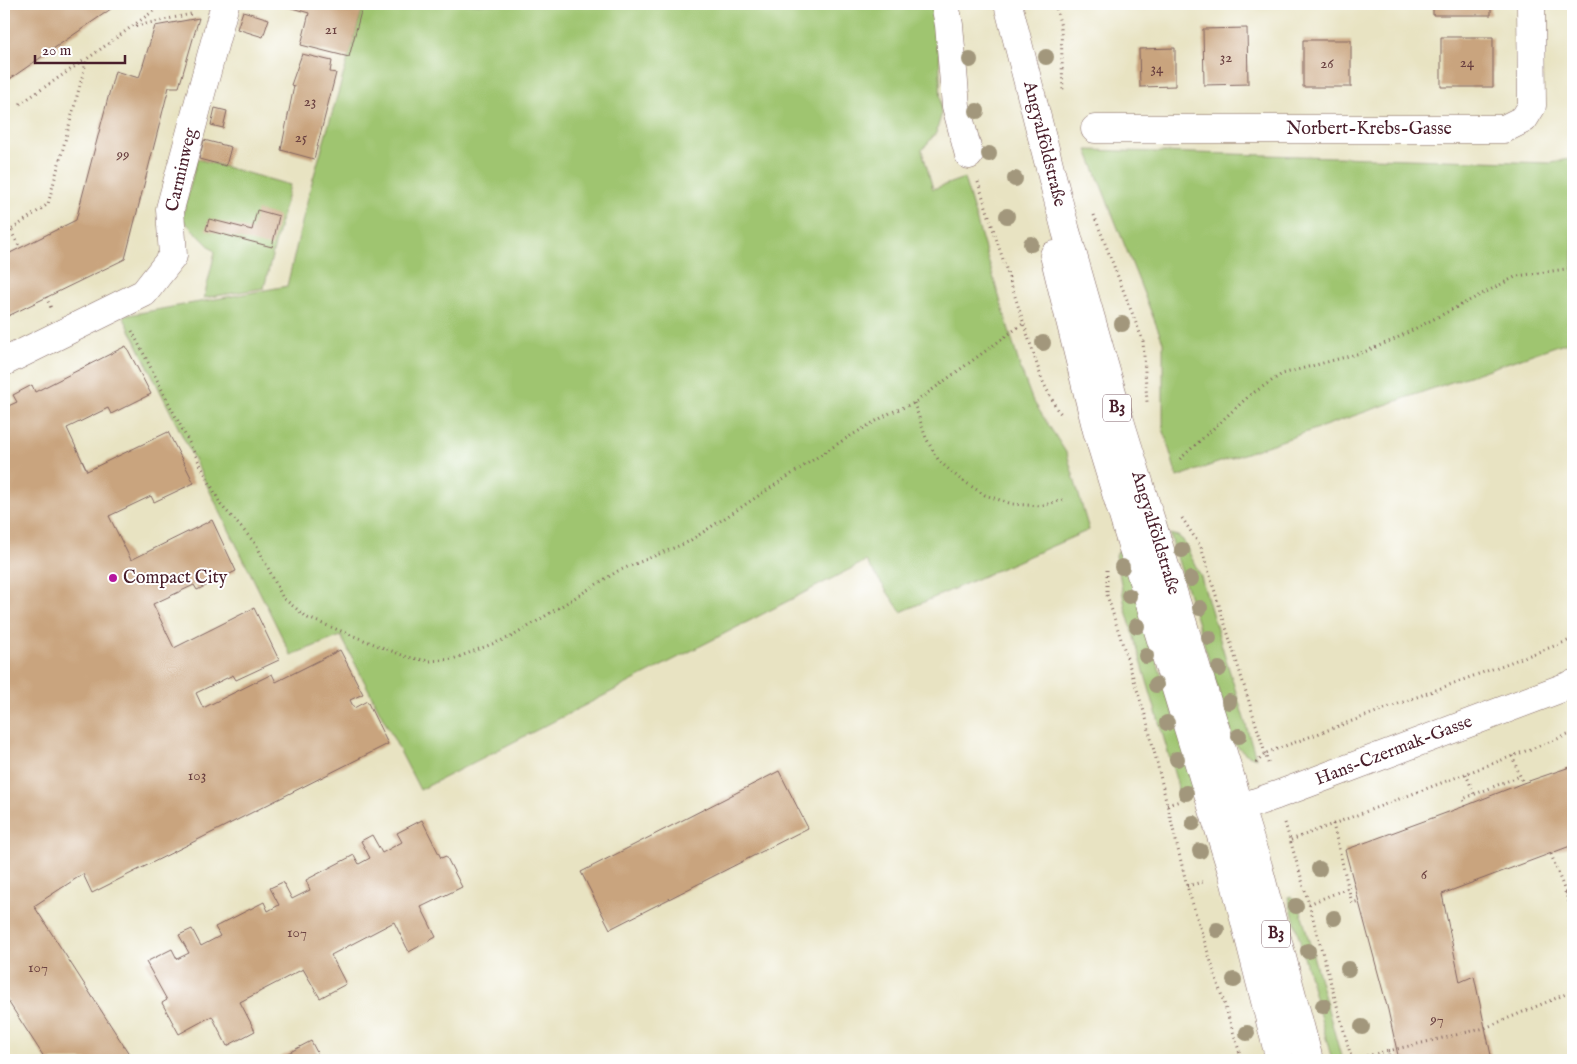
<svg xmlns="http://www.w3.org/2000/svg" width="1577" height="1064" font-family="'IM FELL English',serif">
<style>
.green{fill:#9fc570;stroke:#74724e}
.building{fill:#c9a47e}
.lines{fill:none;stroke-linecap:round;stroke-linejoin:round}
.street-casing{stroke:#816460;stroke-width:29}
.primary-casing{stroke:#816460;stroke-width:29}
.path{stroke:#816460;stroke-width:3;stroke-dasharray:1 4;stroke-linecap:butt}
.street{stroke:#fff;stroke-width:28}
.primary{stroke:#fff;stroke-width:28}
.tree{fill:#a2977c}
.poi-dot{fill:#b5179e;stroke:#fff;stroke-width:2}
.labels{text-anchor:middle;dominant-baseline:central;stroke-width:4;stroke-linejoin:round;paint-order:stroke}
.number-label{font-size:15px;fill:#6a4040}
.shield{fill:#fff;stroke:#80626b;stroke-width:1}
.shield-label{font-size:16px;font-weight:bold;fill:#4a1f2b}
.street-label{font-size:18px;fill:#4a1f2b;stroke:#fff}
.poi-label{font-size:18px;fill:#4a1f2b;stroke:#fff;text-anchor:start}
</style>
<rect width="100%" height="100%" fill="#fff"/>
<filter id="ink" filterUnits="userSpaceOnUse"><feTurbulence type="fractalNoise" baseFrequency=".02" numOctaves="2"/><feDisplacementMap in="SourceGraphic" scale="10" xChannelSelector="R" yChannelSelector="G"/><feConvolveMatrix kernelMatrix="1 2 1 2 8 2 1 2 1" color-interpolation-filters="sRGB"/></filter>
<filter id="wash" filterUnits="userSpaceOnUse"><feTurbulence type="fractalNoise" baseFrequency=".0096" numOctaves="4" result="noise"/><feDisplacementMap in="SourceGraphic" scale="20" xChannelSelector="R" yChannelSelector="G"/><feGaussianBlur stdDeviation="1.12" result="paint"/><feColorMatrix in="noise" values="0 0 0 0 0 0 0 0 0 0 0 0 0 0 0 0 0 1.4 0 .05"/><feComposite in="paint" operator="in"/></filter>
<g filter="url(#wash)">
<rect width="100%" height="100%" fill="#e8e3c2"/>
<!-- green -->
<path class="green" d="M 364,4 L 931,4 L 939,37 L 941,116 L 936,133 L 922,150 L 933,189 L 964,178 L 1020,367 L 1032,399 L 1067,454 L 1089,530 L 901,612 L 866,561 L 420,790 L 341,636 L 291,655 L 123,316 L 287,286 L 310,189 Z
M 1087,150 L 1551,163 L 1573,158 L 1573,340 L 1177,477 L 1163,428 L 1163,342 Z
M 197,159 L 290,185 L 264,288 L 204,298 L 215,252 L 182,219 Z
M 1170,534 L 1178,536 L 1183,540 L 1201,577 L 1256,758 L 1246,754 L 1235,744 Z
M 1122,549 L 1197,790 L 1179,797 L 1177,783 L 1125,607 L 1116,555 L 1119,551 Z
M 1291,896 L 1298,901 L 1342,1060 L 1332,1060 L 1288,897 Z"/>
<g id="blocks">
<!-- building -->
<path class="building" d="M 4,4 L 118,4 L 4,83 Z
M 285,4 L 363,4 L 349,57 L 301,45 L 309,13 L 285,6 Z
M 1433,4 L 1491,4 L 1491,15 L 1433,15 Z
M 243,11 L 269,19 L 263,37 L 237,29 Z
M 199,18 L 179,87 L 169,87 L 125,259 L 4,318 L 4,256 L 76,220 L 115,71 L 139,78 L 155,26 Z
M 1247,28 L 1248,84 L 1204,85 L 1203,29 Z
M 1441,37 L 1493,37 L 1493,87 L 1441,87 Z
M 1303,40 L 1351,40 L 1351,87 L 1303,87 Z
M 1175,48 L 1175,86 L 1140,87 L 1139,49 Z
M 302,54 L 332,61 L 330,72 L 336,73 L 314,159 L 281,150 L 294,86 L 291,85 Z
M 215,108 L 227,111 L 223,128 L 211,125 Z
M 204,140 L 231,147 L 226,166 L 199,159 Z
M 257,210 L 279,216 L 272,247 L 206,230 L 209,219 L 252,230 Z
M 126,346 L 151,394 L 111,414 L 108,408 L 67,428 L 87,471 L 168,432 L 194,483 L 154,502 L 151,496 L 109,516 L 131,560 L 212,520 L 236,571 L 197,590 L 194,585 L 153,604 L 174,648 L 254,608 L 279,660 L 236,680 L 233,675 L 196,693 L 203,708 L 272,674 L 276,682 L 340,650 L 363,694 L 350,700 L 354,708 L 367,701 L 388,744 L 92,893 L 83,874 L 34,906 L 133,1060 L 46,1060 L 4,995 L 4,408 L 17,402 L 13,395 L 32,385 L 35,392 Z
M 1573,766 L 1573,845 L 1442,894 L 1460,982 L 1474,976 L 1492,1060 L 1399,1060 L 1388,1010 L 1345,850 L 1465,806 L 1523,783 Z
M 779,771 L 808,828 L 610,929 L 581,872 Z
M 422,820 L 441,858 L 446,856 L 462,887 L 421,907 L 436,937 L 409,952 L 394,922 L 331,955 L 346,984 L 320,998 L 303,969 L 240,1002 L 255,1031 L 227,1046 L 212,1016 L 179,1034 L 162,1003 L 167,1000 L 146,962 L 172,949 L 177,959 L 189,953 L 179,935 L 192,929 L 201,946 L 220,936 L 215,927 L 264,902 L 268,911 L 279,905 L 270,888 L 283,882 L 292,899 L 310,890 L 306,880 L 354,855 L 359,864 L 370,858 L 361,841 L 372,835 L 382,853 L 402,842 L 397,833 Z
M 311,1041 L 321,1060 L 275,1060 Z"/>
</g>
</g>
<g filter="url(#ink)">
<use href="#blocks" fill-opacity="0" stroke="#816460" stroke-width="1"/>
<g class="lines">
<!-- street casing -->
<g class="street-casing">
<path id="street" d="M 945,4 L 949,25 L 956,106 L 969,155
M 1095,129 L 1504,129 L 1524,119 L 1532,106 L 1531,4
M 4,362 L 144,293 L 173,256 L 170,209 L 225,4
M 1218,815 L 1277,795 L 1573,684"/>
</g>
<!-- primary casing -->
<g class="primary-casing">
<path id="primary" d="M 1008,4 L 1066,231 L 1121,424 L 1258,866 L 1309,1060
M 1054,255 L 1097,431 L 1233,875 L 1280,1060"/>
</g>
<!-- path -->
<path class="path" d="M 1055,4 L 1061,27 L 1063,93
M 136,26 L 191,14
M 20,104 L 86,59
M 978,182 L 1042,380 L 1057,409 L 1062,415
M 1094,215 L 1143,341 L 1147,402
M 11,231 L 20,248
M 4,235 L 48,204 L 87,59 L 163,4
M 46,297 L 51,308
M 132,331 L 221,505 L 256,544 L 283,598 L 308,618 L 407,657 L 430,661 L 453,659 L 513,636 L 618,571 L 688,542 L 845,439 L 890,413 L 914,403 L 1024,323
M 914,403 L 926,438 L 939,461 L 960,479 L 985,495 L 1012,504 L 1041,506 L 1063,500
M 1180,459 L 1250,395 L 1282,374 L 1364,352 L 1393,340 L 1517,276 L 1573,268
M 1182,518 L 1201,547 L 1269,766
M 1107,570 L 1107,595 L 1146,718 L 1187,886 L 1242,1060
M 1512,756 L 1523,783
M 1256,763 L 1266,753 L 1573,639
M 1466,774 L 1474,794
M 1167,805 L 1180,801
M 1465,806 L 1463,799 L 1520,776
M 1285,823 L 1309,904 L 1352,1060
M 1333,824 L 1352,903 L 1359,901
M 1291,840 L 1573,733
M 1551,854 L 1573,913
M 1187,886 L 1206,881
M 1565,893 L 1573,890
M 1309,904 L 1348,888
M 1388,1051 L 1485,1028 L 1573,991
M 1352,1059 L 1388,1051 L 1390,1060"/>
<!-- street -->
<use href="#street" class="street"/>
<!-- primary -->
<use href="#primary" class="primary"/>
</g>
<!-- trees -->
<g class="tree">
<circle cx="1046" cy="57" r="8"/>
<circle cx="970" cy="60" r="8"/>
<circle cx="977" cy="111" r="8"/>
<circle cx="989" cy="154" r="8"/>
<circle cx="1015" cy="179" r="8"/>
<circle cx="1007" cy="216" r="8"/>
<circle cx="1031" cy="244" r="8"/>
<circle cx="1122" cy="324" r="8"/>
<circle cx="1043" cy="343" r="8"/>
<circle cx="1182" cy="550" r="8"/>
<circle cx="1122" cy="567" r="8"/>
<circle cx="1191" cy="579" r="8"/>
<circle cx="1129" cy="596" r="8"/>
<circle cx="1200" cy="608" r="8"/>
<circle cx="1137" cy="626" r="8"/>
<circle cx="1209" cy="638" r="8"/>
<circle cx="1146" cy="656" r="8"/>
<circle cx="1219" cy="669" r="8"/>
<circle cx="1156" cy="685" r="8"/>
<circle cx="1229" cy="702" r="8"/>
<circle cx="1167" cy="723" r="8"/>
<circle cx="1239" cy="736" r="8"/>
<circle cx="1177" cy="759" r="8"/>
<circle cx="1186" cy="793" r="8"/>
<circle cx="1193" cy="823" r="8"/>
<circle cx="1200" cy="851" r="8"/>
<circle cx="1319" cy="869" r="8"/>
<circle cx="1296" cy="906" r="8"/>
<circle cx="1334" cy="918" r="8"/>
<circle cx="1217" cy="930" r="8"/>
<circle cx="1308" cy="951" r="8"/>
<circle cx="1348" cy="969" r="8"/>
<circle cx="1234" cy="980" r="8"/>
<circle cx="1323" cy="1006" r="8"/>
<circle cx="1362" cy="1027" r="8"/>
<circle cx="1247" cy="1033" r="8"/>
</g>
</g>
<!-- markers -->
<circle class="poi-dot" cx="113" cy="578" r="5"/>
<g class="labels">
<!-- number labels -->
<g class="number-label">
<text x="331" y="29">21</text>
<text x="1226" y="57">32</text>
<text x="1467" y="62">24</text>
<text x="1327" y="63">26</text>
<text x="1157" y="68">34</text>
<text x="310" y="101">23</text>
<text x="301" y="137">25</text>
<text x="123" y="154">99</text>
<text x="197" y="775">103</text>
<text x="1424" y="874">6</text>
<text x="297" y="932">107</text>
<text x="38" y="967">107</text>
<text x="1437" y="1019">97</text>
</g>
<!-- shield labels -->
<g class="shield">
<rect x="1103" y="394.5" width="28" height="27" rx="4"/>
<rect x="1262" y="920.5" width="28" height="27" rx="4"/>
</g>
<g class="shield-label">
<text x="1117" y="408">B3</text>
<text x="1276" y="934">B3</text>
</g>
<!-- street labels -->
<g class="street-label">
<text x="1369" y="129">Norbert-Krebs-Gasse</text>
<text transform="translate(1044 144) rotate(76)">Angyalföldstraße</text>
<text transform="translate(182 170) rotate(-77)">Carminweg</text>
<text transform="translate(1155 533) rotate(73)">Angyalföldstraße</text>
<text transform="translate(1394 751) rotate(-21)">Hans-Czermak-Gasse</text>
</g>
<!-- poi labels -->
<g class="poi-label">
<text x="123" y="578">Compact City</text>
</g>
</g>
<!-- margin -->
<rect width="1577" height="1064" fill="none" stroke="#fff" stroke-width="20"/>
<!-- scale -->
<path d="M35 55v8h90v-8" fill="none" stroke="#4a1f2b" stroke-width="2.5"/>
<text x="42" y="55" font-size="15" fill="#4a1f2b" stroke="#ffffff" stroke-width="4" paint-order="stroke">20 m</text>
</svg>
